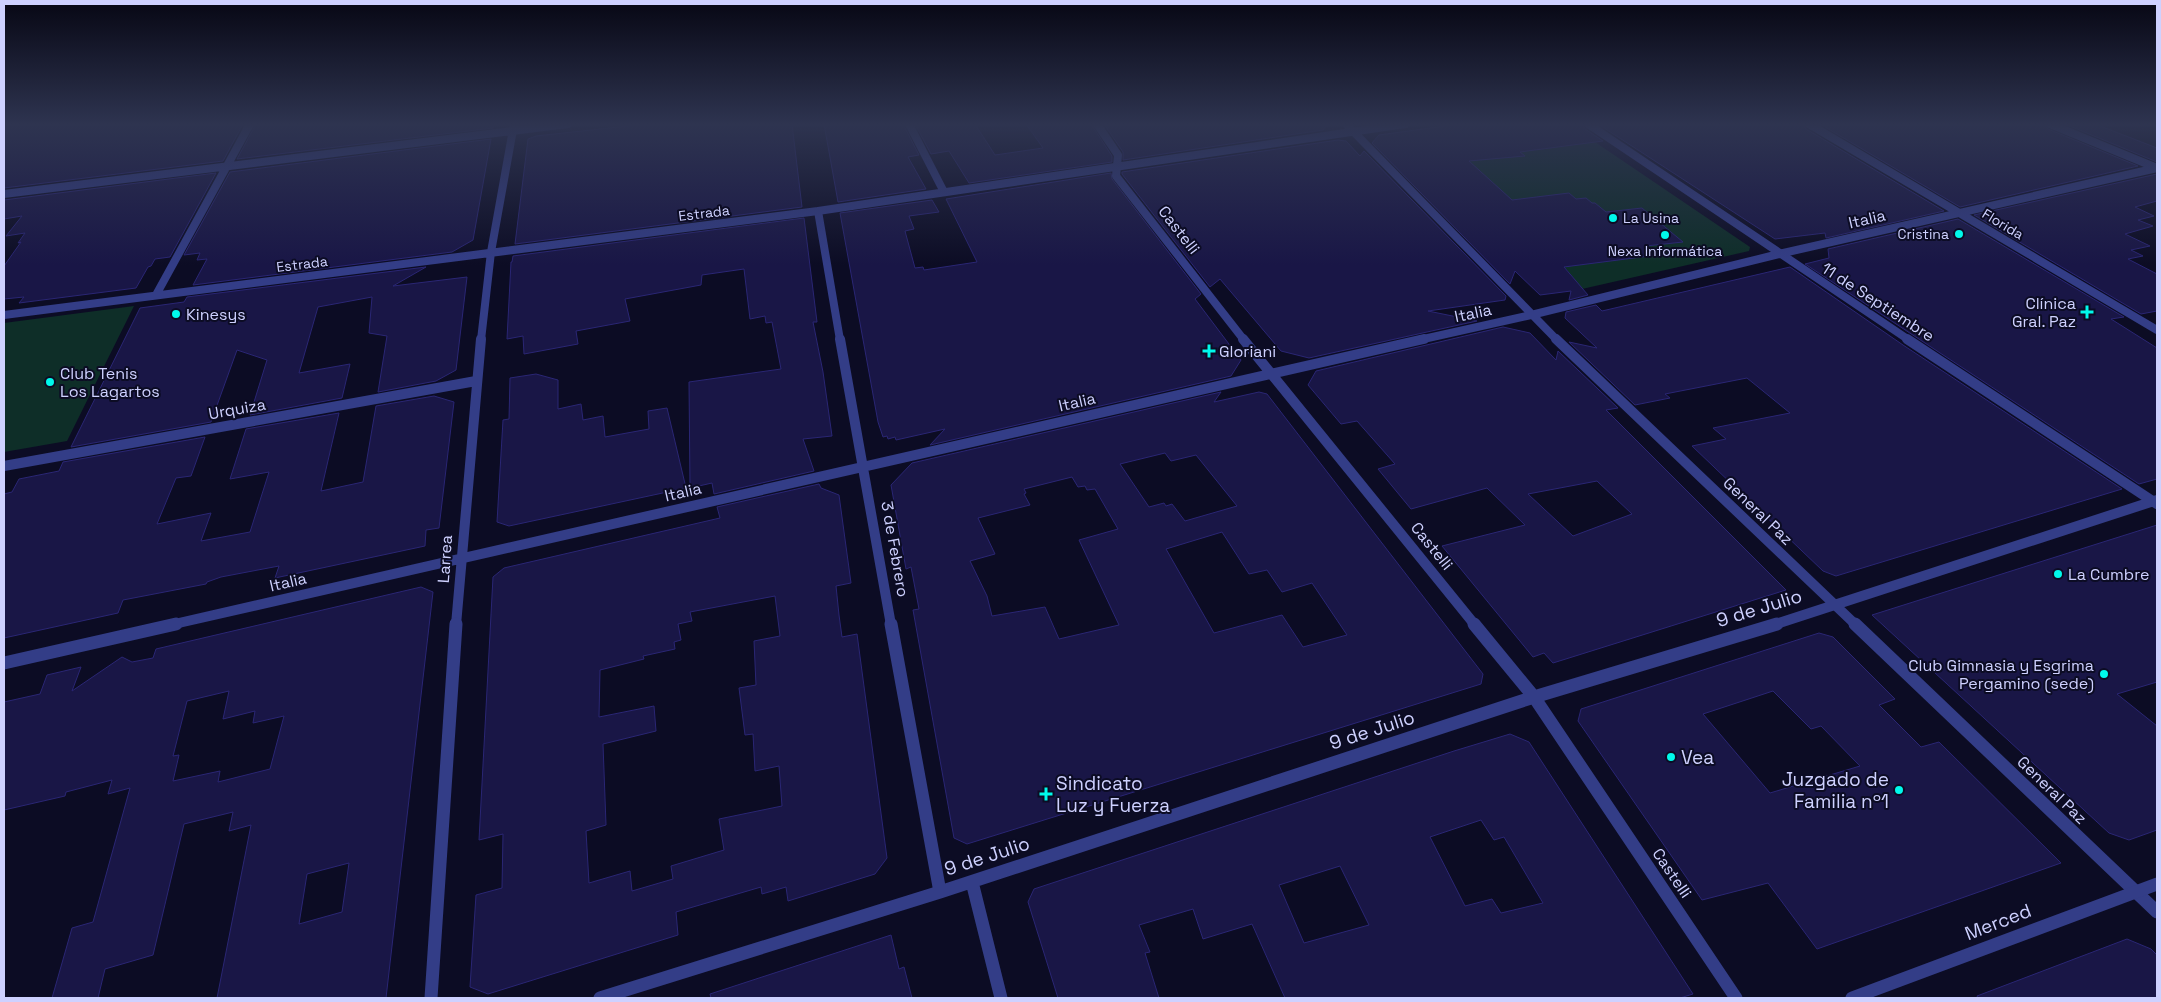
<svg xmlns="http://www.w3.org/2000/svg" width="2161" height="1002" font-family="'Space Grotesk',sans-serif">
<style>
.green{fill:#0e2e28}
.building{fill:#191646;stroke:#2a2674;fill-rule:evenodd}
.lines{fill:none;stroke-linecap:round;stroke-linejoin:round}
.minor-far2{stroke:#333d87;stroke-width:8}
.minor-far1{stroke:#333d87;stroke-width:10}
.minor{stroke:#333d87;stroke-width:13}
.tertiary{stroke:#333d87;stroke-width:13}
.poi-dot{fill:#00f9eb;stroke:#0c0c24;stroke-width:2}
.labels{text-anchor:middle;dominant-baseline:central;stroke-width:4;stroke-linejoin:round;paint-order:stroke}
.far-street-label{font-size:14px;fill:#ced1ff;stroke:#0c0c24}
.far-poi-label{font-size:14px;fill:#ced1ff;stroke:#0c0c24;text-anchor:start}
.street-label{font-size:16px;fill:#ced1ff;stroke:#0c0c24}
.poi-label{font-size:16px;fill:#ced1ff;stroke:#0c0c24;text-anchor:start}
.near-street-label{font-size:19px;fill:#ced1ff;stroke:#0c0c24}
.near-poi-label{font-size:19px;fill:#ced1ff;stroke:#0c0c24;text-anchor:start}
</style>
<rect width="100%" height="100%" fill="#0c0c24"/>
<!-- green -->
<path class="green" d="M 1595,142 L 1750,247 L 1749,251 L 1582,289 L 1531,225 L 1461,155 L 1513,153 Z
M 134,306 L 67,441 L 4,452 L 4,323 Z"/>
<!-- building -->
<path class="building" d="M 4,124 L 243,124 L 223,161 L 4,188 Z
M 256,124 L 494,124 L 493,128 L 237,159 Z
M 646,124 L 792,124 L 802,207 L 515,244 L 528,139 L 536,136 Z
M 824,124 L 903,124 L 919,155 L 908,157 L 926,189 L 838,202 Z
M 915,124 L 975,124 L 995,155 L 1043,148 L 1026,124 L 1091,124 L 1112,156 L 1112,162 L 969,183 L 949,151 L 931,154 Z
M 1104,124 L 1328,124 L 1323,130 L 1123,160 L 1123,152 Z
M 1460,124 L 1582,124 L 1585,129 L 1603,141 L 1520,152 L 1525,156 L 1469,161 L 1512,200 L 1569,193 L 1576,199 L 1586,198 L 1592,203 L 1595,203 L 1606,212 L 1642,208 L 1683,242 L 1646,246 L 1657,255 L 1564,267 L 1588,295 L 1569,300 L 1571,291 L 1540,295 L 1515,271 L 1510,284 L 1372,143 L 1379,135 Z
M 1598,124 L 1803,124 L 1806,129 L 1944,211 L 1826,238 L 1825,233 L 1775,239 Z
M 1820,124 L 2044,124 L 2048,129 L 2138,166 L 1960,207 Z
M 2065,124 L 2095,124 L 2157,148 L 2157,162 Z
M 491,139 L 473,240 L 452,252 L 193,285 L 207,259 L 197,260 L 200,253 L 184,255 L 230,172 Z
M 1338,140 L 1346,141 L 1360,156 L 1364,151 L 1506,296 L 1505,300 L 1428,311 L 1477,321 L 1309,358 L 1281,351 L 1220,279 L 1210,287 L 1122,174 L 1122,172 Z
M 216,173 L 170,257 L 155,259 L 151,266 L 148,267 L 136,288 L 19,303 L 24,297 L 4,299 L 4,266 L 21,242 L 18,243 L 25,233 L 6,236 L 22,216 L 4,219 L 4,200 Z
M 1111,173 L 1112,179 L 1201,294 L 1195,299 L 1241,360 L 1231,376 L 930,445 L 945,429 L 896,440 L 895,437 L 888,439 L 887,436 L 883,437 L 878,422 L 840,213 L 932,200 L 939,212 L 909,216 L 914,229 L 905,231 L 915,268 L 923,267 L 924,270 L 977,262 L 946,199 Z
M 2157,174 L 2157,201 L 2135,207 L 2154,216 L 2138,220 L 2153,226 L 2125,234 L 2150,246 L 2131,250 L 2143,256 L 2128,259 L 2157,274 L 2157,311 L 2141,314 L 1974,215 Z
M 804,218 L 817,322 L 813,322 L 823,372 L 832,436 L 803,439 L 814,471 L 714,494 L 712,483 L 690,488 L 689,382 L 781,369 L 772,322 L 766,323 L 765,316 L 750,319 L 744,269 L 702,275 L 701,285 L 625,299 L 630,321 L 576,331 L 578,344 L 524,354 L 523,336 L 507,339 L 511,262 L 512,262 L 513,256 Z
M 1958,219 L 2124,317 L 2111,319 L 2157,348 L 2157,479 L 2139,484 L 1805,264 L 1829,258 L 1828,249 Z
M 426,267 L 393,286 L 467,277 L 456,370 L 436,381 L 378,392 L 387,336 L 369,333 L 372,297 L 318,307 L 299,373 L 350,364 L 342,398 L 250,415 L 267,360 L 237,350 L 211,422 L 71,447 L 140,308 L 184,302 L 187,297 Z
M 1790,267 L 1903,345 L 2122,489 L 1836,576 L 1823,571 L 1692,446 L 1726,439 L 1713,428 L 1790,413 L 1747,378 L 1665,394 L 1670,398 L 1635,405 L 1569,342 L 1597,348 L 1565,318 L 1566,312 L 1596,305 L 1602,311 Z
M 1503,327 L 1530,333 L 1556,360 L 1558,351 L 1618,408 L 1606,410 L 1786,590 L 1553,663 L 1544,653 L 1533,657 L 1442,546 L 1525,525 L 1487,488 L 1411,509 L 1378,469 L 1395,464 L 1357,421 L 1341,424 L 1308,385 L 1316,371 ZM 1597,481 L 1632,514 L 1573,536 L 1528,494 Z
M 536,374 L 558,380 L 558,409 L 581,404 L 583,420 L 603,416 L 605,437 L 649,429 L 648,411 L 667,408 L 686,488 L 509,526 L 497,522 L 503,420 L 509,419 L 510,378 Z
M 1221,392 L 1214,402 L 1259,392 L 1267,394 L 1483,674 L 1481,684 L 967,844 L 954,838 L 913,610 L 919,609 L 911,567 L 906,569 L 891,485 L 912,463 ZM 1165,453 L 1171,461 L 1196,455 L 1237,506 L 1185,521 L 1172,504 L 1166,506 L 1164,503 L 1149,507 L 1120,464 ZM 1072,477 L 1078,487 L 1085,486 L 1087,490 L 1095,489 L 1118,529 L 1079,540 L 1119,625 L 1059,639 L 1045,607 L 992,616 L 987,596 L 970,561 L 995,554 L 978,518 L 1030,505 L 1024,494 L 1026,493 L 1024,489 ZM 1222,532 L 1249,574 L 1267,570 L 1282,592 L 1312,583 L 1347,635 L 1303,647 L 1282,615 L 1214,633 L 1166,549 Z
M 434,396 L 454,402 L 439,528 L 426,530 L 425,546 L 275,578 L 279,566 L 221,577 L 207,582 L 206,584 L 123,600 L 118,613 L 4,638 L 4,494 L 12,492 L 19,479 L 59,471 L 63,462 L 205,437 L 191,476 L 176,478 L 157,524 L 211,513 L 201,541 L 250,532 L 269,472 L 230,479 L 246,429 L 339,413 L 321,491 L 363,482 L 376,406 Z
M 819,484 L 821,488 L 839,495 L 851,583 L 836,586 L 839,615 L 842,637 L 857,634 L 887,858 L 875,874 L 788,901 L 786,887 L 762,894 L 761,887 L 676,912 L 678,935 L 488,994 L 470,987 L 476,895 L 502,888 L 503,834 L 479,840 L 493,577 L 504,568 L 720,518 L 717,507 ZM 775,596 L 780,636 L 754,641 L 756,685 L 739,688 L 745,735 L 753,734 L 755,771 L 779,766 L 782,806 L 719,819 L 724,850 L 671,866 L 673,879 L 632,891 L 630,871 L 589,883 L 586,831 L 606,825 L 603,744 L 656,731 L 654,706 L 599,717 L 600,670 L 644,659 L 643,656 L 675,649 L 674,642 L 681,640 L 678,624 L 692,621 L 690,612 Z
M 2157,525 L 2157,682 L 2117,694 L 2157,726 L 2157,830 L 2129,840 L 2109,833 L 1872,615 Z
M 421,587 L 433,592 L 386,998 L 217,998 L 251,825 L 229,831 L 233,812 L 184,824 L 153,955 L 105,969 L 98,998 L 52,998 L 72,928 L 93,922 L 130,788 L 108,794 L 112,780 L 66,792 L 65,796 L 4,810 L 4,702 L 40,694 L 47,675 L 81,667 L 72,691 L 122,657 L 132,662 L 153,658 L 156,649 ZM 229,691 L 223,719 L 255,711 L 253,723 L 284,716 L 270,769 L 218,782 L 220,771 L 173,781 L 179,755 L 173,756 L 187,701 ZM 349,863 L 342,912 L 299,924 L 307,874 Z
M 1819,633 L 1833,637 L 1895,699 L 1879,705 L 1921,747 L 1939,742 L 2061,863 L 1817,949 L 1768,883 L 1702,900 L 1578,721 L 1581,709 ZM 1773,691 L 1811,729 L 1821,726 L 1860,766 L 1770,793 L 1703,714 Z
M 1510,734 L 1529,742 L 1693,994 L 1680,998 L 1285,998 L 1252,924 L 1203,939 L 1193,909 L 1139,925 L 1150,952 L 1145,953 L 1159,998 L 1058,998 L 1028,902 L 1034,889 L 1454,751 ZM 1481,820 L 1494,840 L 1504,837 L 1543,903 L 1501,913 L 1492,899 L 1465,906 L 1430,837 ZM 1340,866 L 1369,925 L 1304,943 L 1279,885 Z
M 891,935 L 899,969 L 904,967 L 912,998 L 711,998 L 710,994 Z
M 2127,939 L 2151,949 L 2157,955 L 2157,998 L 1978,998 L 1977,996 Z"/>
<g class="lines">
<!-- minor-far2 -->
<path class="minor-far2" d="M 909,124 L 944,192
M 1097,124 L 1118,155 L 1116,176 L 1244,340
M 1346,124 L 1557,340
M 1588,124 L 1909,340
M 1809,124 L 2157,330
M 2050,124 L 2157,168
M 4,194 L 568,124
M 818,211 L 840,340
M 156,295 L 250,124
M 4,315 L 818,211 L 1405,124
M 481,340 L 491,252 L 514,124
M 1419,340 L 1531,315 L 1779,254 L 2157,168"/>
<!-- minor-far1 -->
<path class="minor-far1" d="M 840,339 L 891,625
M 1243,339 L 1475,625
M 1556,339 L 1856,625
M 1907,339 L 2157,504
M 4,466 L 476,381
M 170,625 L 1424,339
M 456,625 L 481,339
M 1773,625 L 2157,500"/>
<!-- minor -->
<path class="minor" d="M 891,624 L 940,892
M 1474,624 L 1534,697 L 1736,998
M 1855,624 L 2157,912
M 4,663 L 176,624
M 972,882 L 1001,998
M 431,998 L 456,624
M 600,998 L 940,892 L 1534,697 L 1777,624"/>
<!-- tertiary -->
<path class="tertiary" d="M 1852,998 L 2157,884"/>
</g>
<!-- sky -->
<linearGradient id="sky" x2="0" y2="1"><stop stop-color="#070714"/><stop offset="0.47" stop-color="#2e3450"/><stop offset="1" stop-color="#2e3450" stop-opacity="0"/></linearGradient>
<rect width="2161" height="265" fill="url(#sky)"/>
<!-- markers -->
<g class="poi-dot">
<circle cx="1613" cy="218" r="5"/>
<circle cx="1959" cy="234" r="5"/>
<circle cx="1665" cy="235" r="5"/>
<path d="M2084.5 304.5h5v5h5v5h-5v5h-5v-5h-5v-5h5z"/>
<circle cx="176" cy="314" r="5"/>
<path d="M1206.5 343.5h5v5h5v5h-5v5h-5v-5h-5v-5h5z"/>
<circle cx="50" cy="382" r="5"/>
<circle cx="2058" cy="574" r="5"/>
<circle cx="2104" cy="674" r="5"/>
<circle cx="1671" cy="757" r="5"/>
<circle cx="1899" cy="790" r="5"/>
<path d="M1043.5 786.5h5v5h5v5h-5v5h-5v-5h-5v-5h5z"/>
</g>
<g class="labels">
<!-- far-street labels -->
<g class="far-street-label">
<text transform="translate(704 213) rotate(-7)">Estrada</text>
<text transform="translate(2003 224) rotate(31)">Florida</text>
<text transform="translate(302 264) rotate(-7)">Estrada</text>
</g>
<!-- far-poi labels -->
<g class="far-poi-label">
<text x="1623" y="218">La Usina</text>
<text x="1949" y="234" text-anchor="end">Cristina</text>
<text x="1665" y="251" text-anchor="middle">Nexa Informática</text>
</g>
<!-- street labels -->
<g class="street-label">
<text transform="translate(1867 219) rotate(-13)">Italia</text>
<text transform="translate(1179 230) rotate(52)">Castelli</text>
<text transform="translate(1878 302) rotate(33)">11 de Septiembre</text>
<text transform="translate(1473 313) rotate(-12)">Italia</text>
<text transform="translate(1077 402) rotate(-13)">Italia</text>
<text transform="translate(237 409) rotate(-10)">Urquiza</text>
<text transform="translate(683 492) rotate(-13)">Italia</text>
<text transform="translate(1758 511) rotate(44)">General Paz</text>
<text transform="translate(1432 546) rotate(51)">Castelli</text>
<text transform="translate(895 549) rotate(80)">3 de Febrero</text>
<text transform="translate(445 559) rotate(-86)">Larrea</text>
<text transform="translate(288 582) rotate(-13)">Italia</text>
<text transform="translate(2052 790) rotate(44)">General Paz</text>
<text transform="translate(1672 873) rotate(56)">Castelli</text>
</g>
<!-- poi labels -->
<g class="poi-label">
<text x="2076" y="303" text-anchor="end">Clínica<tspan x="2076" dy="18">Gral. Paz</tspan></text>
<text x="186" y="314">Kinesys</text>
<text x="1219" y="351">Gloriani</text>
<text x="60" y="373">Club Tenis<tspan x="60" dy="18">Los Lagartos</tspan></text>
<text x="2068" y="574">La Cumbre</text>
<text x="2094" y="665" text-anchor="end">Club Gimnasia y Esgrima<tspan x="2094" dy="18">Pergamino (sede)</tspan></text>
</g>
<!-- near-street labels -->
<g class="near-street-label">
<text transform="translate(1759 608) rotate(-17)">9 de Julio</text>
<text transform="translate(1372 730) rotate(-18)">9 de Julio</text>
<text transform="translate(987 856) rotate(-18)">9 de Julio</text>
<text transform="translate(1998 922) rotate(-21)">Merced</text>
</g>
<!-- near-poi labels -->
<g class="near-poi-label">
<text x="1681" y="757">Vea</text>
<text x="1889" y="779" text-anchor="end">Juzgado de<tspan x="1889" dy="22">Familia nº1</tspan></text>
<text x="1056" y="783">Sindicato<tspan x="1056" dy="22">Luz y Fuerza</tspan></text>
</g>
</g>
<!-- border -->
<rect width="2161" height="1002" fill="none" stroke="#ced1ff" stroke-width="10"/>
</svg>
